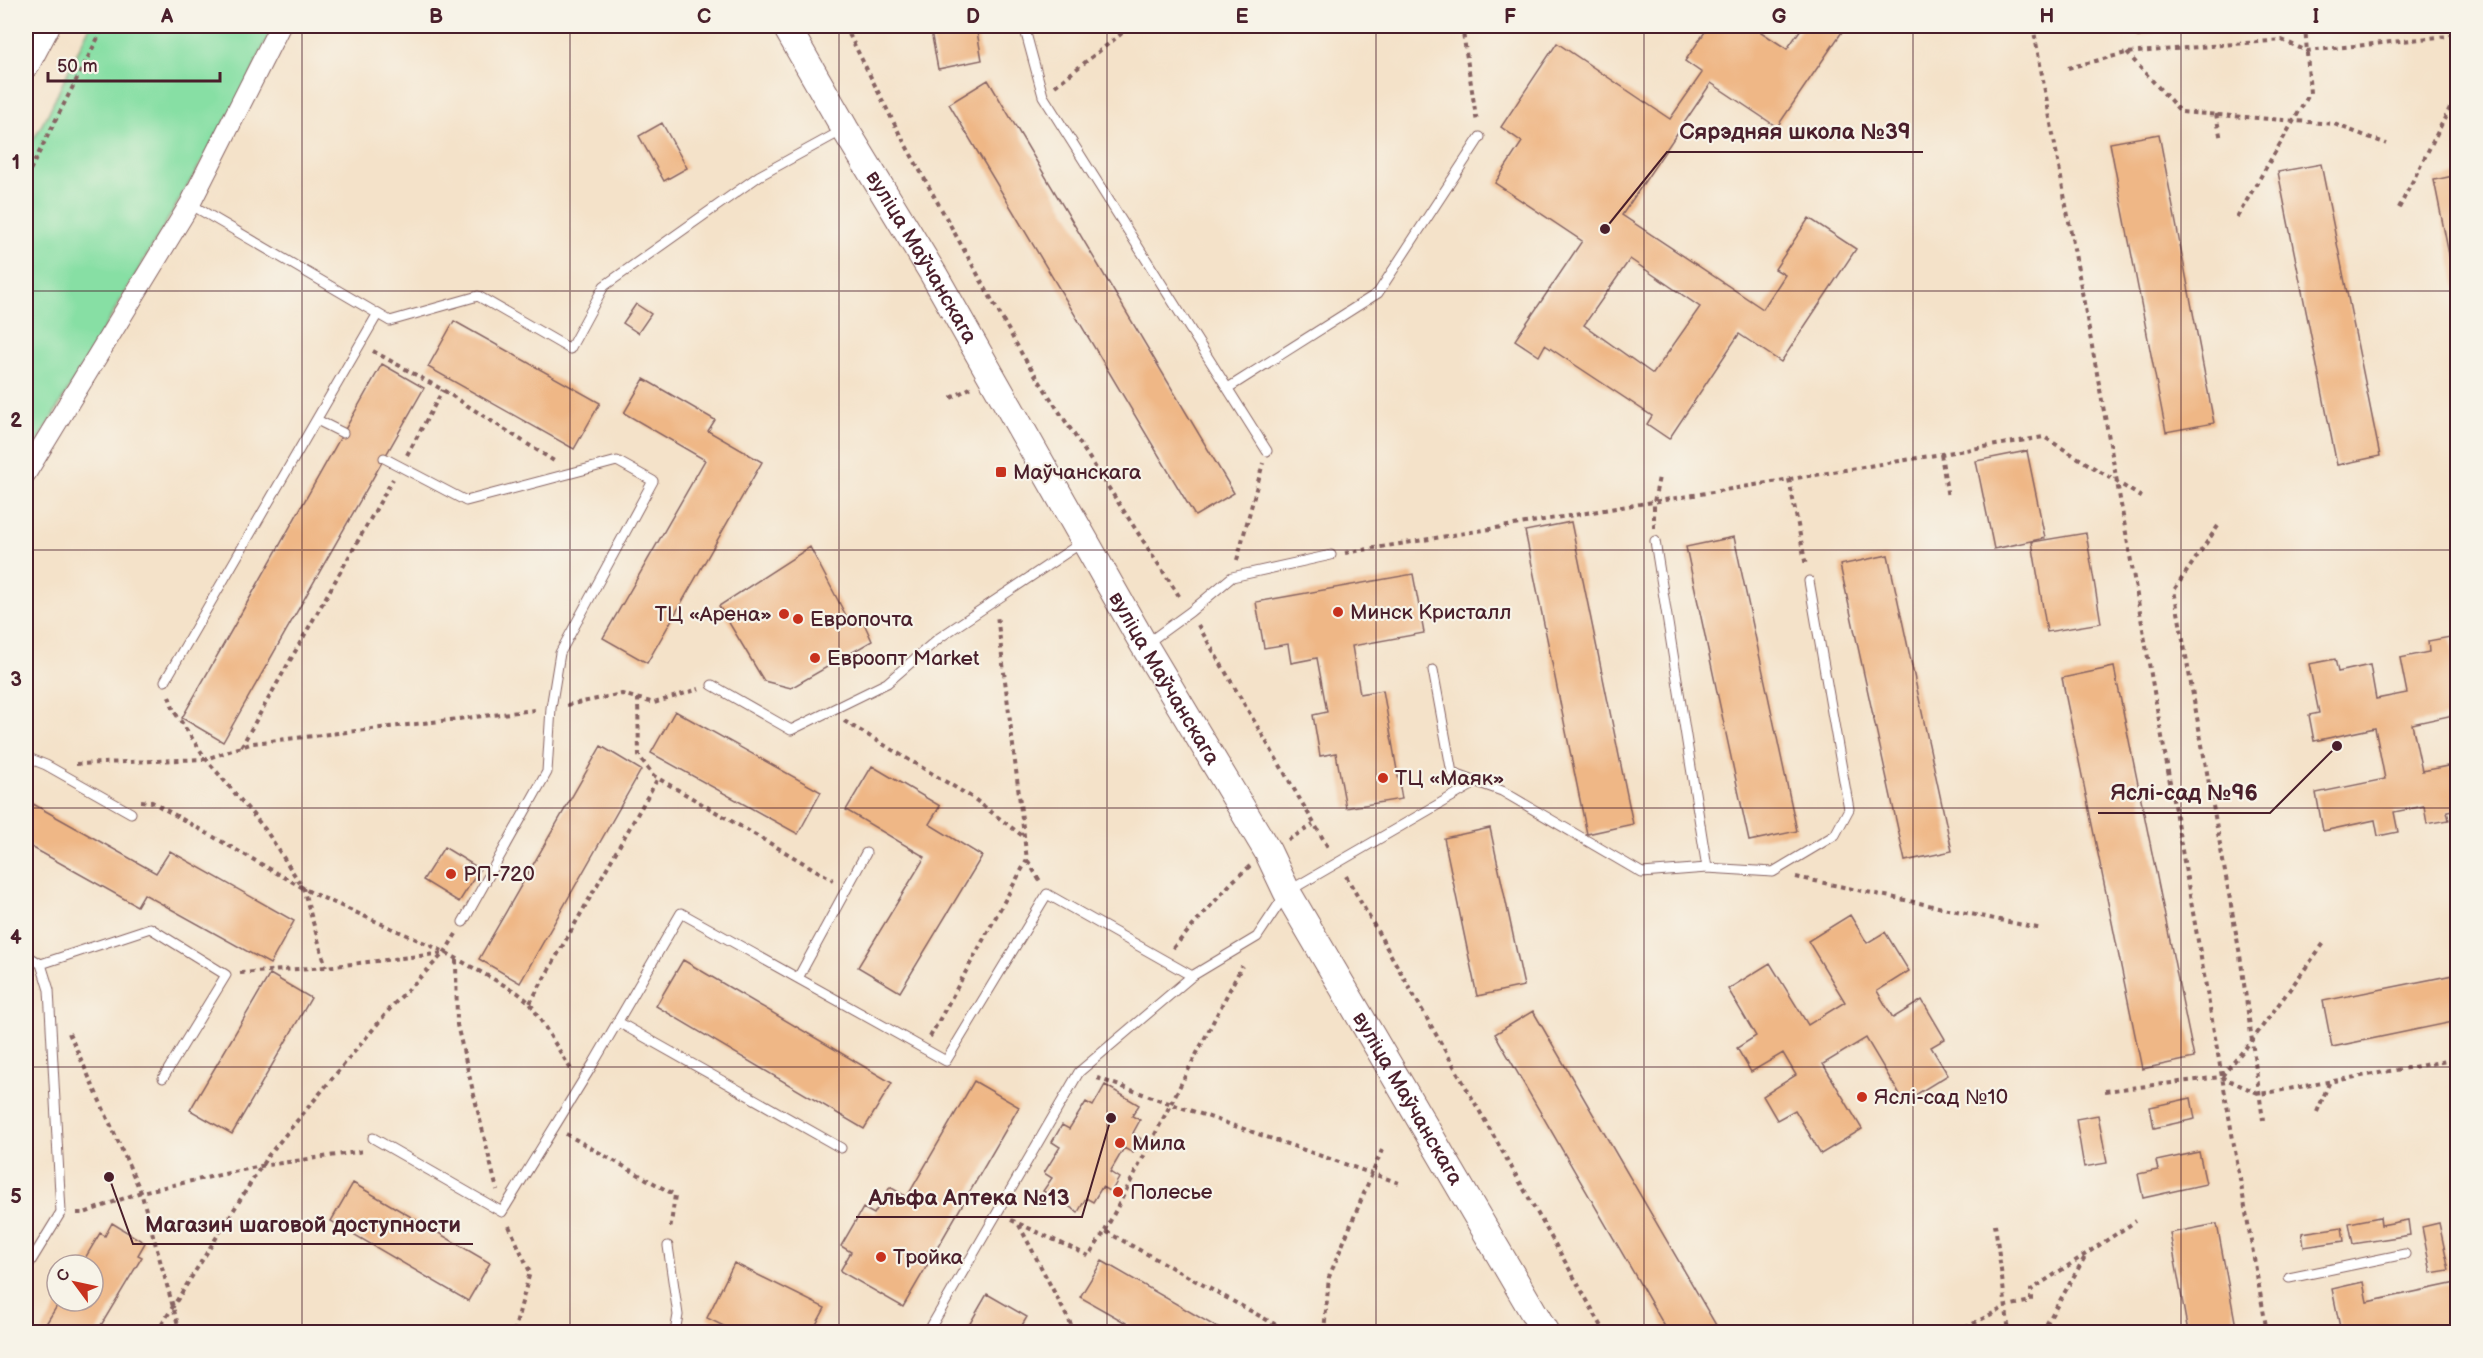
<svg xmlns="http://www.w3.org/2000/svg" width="2483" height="1358" font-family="'Balsamiq Sans',sans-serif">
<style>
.green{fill:#87dfa4;stroke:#687f68;stroke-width:1.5}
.building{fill:#efb786;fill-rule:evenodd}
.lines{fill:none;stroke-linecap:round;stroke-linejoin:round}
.service-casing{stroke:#866362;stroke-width:11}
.minor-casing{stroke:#866362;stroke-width:22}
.secondary-casing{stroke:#866362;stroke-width:29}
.path{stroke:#866362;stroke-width:4;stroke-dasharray:4.5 4.5;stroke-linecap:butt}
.service{stroke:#fff;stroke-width:9}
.minor{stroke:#fff;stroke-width:20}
.secondary{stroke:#fff;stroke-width:27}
.grid{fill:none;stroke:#4a1f2b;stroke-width:1.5;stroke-opacity:0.55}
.poi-dot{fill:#c8321e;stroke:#f7f3e8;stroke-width:2}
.labels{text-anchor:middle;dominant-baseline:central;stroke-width:4.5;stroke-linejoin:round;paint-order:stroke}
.street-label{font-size:21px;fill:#4a1f2b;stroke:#f7f3e8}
.poi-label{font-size:21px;fill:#4a1f2b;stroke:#f7f3e8;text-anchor:start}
.leader{fill:none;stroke:#4a1f2b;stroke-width:2}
.callout-dot{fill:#4a1f2b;stroke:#f7f3e8;stroke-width:2}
.callout-label{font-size:22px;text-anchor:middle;font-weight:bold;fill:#4a1f2b;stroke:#f7f3e8;stroke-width:4.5;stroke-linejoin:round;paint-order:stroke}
.neatline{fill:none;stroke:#4a1f2b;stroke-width:2}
.grid-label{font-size:20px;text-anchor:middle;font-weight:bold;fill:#4a1f2b}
</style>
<rect width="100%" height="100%" fill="#f7f3e8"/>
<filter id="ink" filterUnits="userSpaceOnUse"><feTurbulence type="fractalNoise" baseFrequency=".0167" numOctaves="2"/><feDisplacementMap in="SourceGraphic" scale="12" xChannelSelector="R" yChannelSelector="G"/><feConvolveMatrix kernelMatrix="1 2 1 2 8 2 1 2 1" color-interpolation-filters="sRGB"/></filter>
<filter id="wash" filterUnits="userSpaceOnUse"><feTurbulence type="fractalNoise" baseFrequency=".008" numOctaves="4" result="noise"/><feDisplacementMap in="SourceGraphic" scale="24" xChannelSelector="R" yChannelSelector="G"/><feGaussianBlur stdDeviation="1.35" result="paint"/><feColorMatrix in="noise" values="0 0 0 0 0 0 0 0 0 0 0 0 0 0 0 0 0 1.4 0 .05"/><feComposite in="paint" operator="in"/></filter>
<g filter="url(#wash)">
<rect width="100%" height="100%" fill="#f4e2c9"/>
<!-- green -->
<path class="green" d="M 90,26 L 273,26 L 245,88 L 26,462 L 26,152 L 47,116 Z"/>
<g id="blocks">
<!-- building -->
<path class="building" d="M 930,26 L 976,26 L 982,60 L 938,69 Z
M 1709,26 L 1752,26 L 1787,49 L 1803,26 L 1846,26 L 1777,127 L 1711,83 L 1622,215 L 1763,309 L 1785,275 L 1775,269 L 1809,218 L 1856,249 L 1781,362 L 1739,334 L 1669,439 L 1647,424 L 1652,416 L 1545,345 L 1539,356 L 1515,340 L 1582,241 L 1495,183 L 1522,142 L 1501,127 L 1557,43 L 1670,119 L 1702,73 L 1685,61 ZM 1630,259 L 1700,307 L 1653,374 L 1584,325 Z
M 2136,26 L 2185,26 L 2138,37 Z
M 988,80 L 1234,493 L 1195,516 L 949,104 Z
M 662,123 L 687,168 L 664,181 L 639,136 Z
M 2159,134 L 2214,423 L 2166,432 L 2110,143 Z
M 2321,164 L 2380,456 L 2337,465 L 2278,172 Z
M 2458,175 L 2458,288 L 2456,289 L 2434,180 Z
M 636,304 L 651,314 L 638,333 L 623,323 Z
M 454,321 L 600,403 L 574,449 L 428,367 Z
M 382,364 L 424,388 L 223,742 L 182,718 Z
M 644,379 L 715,420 L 708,431 L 762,462 L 647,663 L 603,638 L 705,460 L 624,413 Z
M 2027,451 L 2045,538 L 1994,549 L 1976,461 Z
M 1571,522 L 1633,824 L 1587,834 L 1525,531 Z
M 2086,533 L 2101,623 L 2047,632 L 2032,542 Z
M 1734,537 L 1797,831 L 1749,841 L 1686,547 Z
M 810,547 L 852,627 L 863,621 L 872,641 L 791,688 L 764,681 L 719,606 Z
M 1888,555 L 1952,851 L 1905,861 L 1840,565 Z
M 1413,574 L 1424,633 L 1352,646 L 1360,694 L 1383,690 L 1402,799 L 1346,808 L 1336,753 L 1320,756 L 1313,715 L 1327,712 L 1317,658 L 1291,663 L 1288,644 L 1264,648 L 1256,602 Z
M 2450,637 L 2458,677 L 2458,714 L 2412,724 L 2422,771 L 2458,764 L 2458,809 L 2447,811 L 2449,820 L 2427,824 L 2424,806 L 2394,812 L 2398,832 L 2378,836 L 2375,820 L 2323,831 L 2316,793 L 2385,779 L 2375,728 L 2314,741 L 2309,715 L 2319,713 L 2309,664 L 2335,659 L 2338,672 L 2370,665 L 2376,699 L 2407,693 L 2400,658 L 2429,652 L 2428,641 Z
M 2114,667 L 2194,1058 L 2142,1069 L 2062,678 Z
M 675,711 L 821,792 L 798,834 L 651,753 Z
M 601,746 L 641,770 L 520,983 L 479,959 Z
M 872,766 L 940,806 L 929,824 L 982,856 L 900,992 L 858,967 L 925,857 L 846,810 Z
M 26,800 L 156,873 L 170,851 L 294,921 L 270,964 L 144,894 L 137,906 L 26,844 Z
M 1490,828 L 1524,986 L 1477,996 L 1444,838 Z
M 444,847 L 480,869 L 459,902 L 423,880 Z
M 1850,915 L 1867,943 L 1885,932 L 1909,971 L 1877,991 L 1893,1018 L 1922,1000 L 1945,1039 L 1931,1047 L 1948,1075 L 1904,1102 L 1866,1038 L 1823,1064 L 1862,1129 L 1821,1154 L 1795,1110 L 1777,1120 L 1763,1096 L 1796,1075 L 1783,1053 L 1751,1072 L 1737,1048 L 1756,1036 L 1728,989 L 1770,963 L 1808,1025 L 1845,1002 L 1808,941 Z
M 683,960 L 892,1083 L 864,1129 L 656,1006 Z
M 270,974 L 311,998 L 232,1134 L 190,1110 Z
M 2458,974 L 2458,1021 L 2332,1047 L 2323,1001 Z
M 1533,1011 L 1720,1332 L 1668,1332 L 1495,1034 Z
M 974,1081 L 1019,1107 L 903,1307 L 840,1271 L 851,1252 L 841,1246 L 863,1208 L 874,1214 L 890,1187 L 907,1197 Z
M 1105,1085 L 1139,1105 L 1132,1116 L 1140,1120 L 1133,1133 L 1141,1139 L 1133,1153 L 1124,1148 L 1110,1172 L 1119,1178 L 1111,1192 L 1102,1187 L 1093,1202 L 1086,1198 L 1078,1212 L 1043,1191 L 1052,1178 L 1044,1173 L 1060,1147 L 1052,1142 L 1062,1125 L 1069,1129 L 1086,1102 L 1093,1106 Z
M 2191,1098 L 2195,1119 L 2154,1128 L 2150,1107 Z
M 2098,1115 L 2107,1163 L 2084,1167 L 2076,1119 Z
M 2199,1152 L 2206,1184 L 2143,1198 L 2138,1174 L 2158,1170 L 2156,1161 Z
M 353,1183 L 490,1263 L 468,1301 L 331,1221 Z
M 2380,1217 L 2381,1225 L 2408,1220 L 2410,1235 L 2353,1244 L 2349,1223 Z
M 112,1223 L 145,1243 L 138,1255 L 142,1257 L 97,1332 L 41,1332 L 60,1301 L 93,1301 L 93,1265 L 81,1265 L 100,1233 L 105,1236 Z
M 2439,1223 L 2449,1270 L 2431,1273 L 2422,1227 Z
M 2217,1224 L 2237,1332 L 2188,1332 L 2170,1233 Z
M 2342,1227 L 2344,1241 L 2304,1247 L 2302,1233 Z
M 1102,1261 L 1225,1332 L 1142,1332 L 1080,1297 Z
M 734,1263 L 825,1308 L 812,1332 L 736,1332 L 707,1318 Z
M 2363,1282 L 2367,1302 L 2456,1283 L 2458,1332 L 2353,1332 L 2353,1329 L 2341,1332 L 2332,1289 Z
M 987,1294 L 1027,1317 L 1018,1332 L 965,1332 Z"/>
</g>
</g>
<g filter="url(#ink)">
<use href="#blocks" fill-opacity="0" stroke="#866362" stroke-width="1.5"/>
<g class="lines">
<!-- service casing -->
<g class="service-casing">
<path id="service" d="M 1024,26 L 1043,96 L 1267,451
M 190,204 L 390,321 L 478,296 L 570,349 L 604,286 L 759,176 L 843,130
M 1228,388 L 1378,293 L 1480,137
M 317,420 L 343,433
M 384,458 L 466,501 L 617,461 L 653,481 L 560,653 L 551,708 L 547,772 L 463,922
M 1655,541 L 1707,868
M 1146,644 L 1190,612 L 1232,577 L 1331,555
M 1433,670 L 1452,773 L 1477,782
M 165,681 L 377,315
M 712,685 L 791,730 L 887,683 L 939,638 L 1084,541
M 26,757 L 46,765 L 131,813
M 26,955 L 41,964 L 49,990 L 61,1212 L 26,1269
M 41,964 L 150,928 L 226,975 L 163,1078
M 798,978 L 866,853
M 618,1022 L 841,1148
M 373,1138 L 502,1212 L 593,1064 L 681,913 L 946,1061 L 1047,894 L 1192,976
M 668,1246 L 678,1315 L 675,1332
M 2289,1278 L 2405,1254
M 928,1332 L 1079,1072 L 1192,976 L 1257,937 L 1287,892 L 1477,782 L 1502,791 L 1642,873 L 1707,868 L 1773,872 L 1835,835 L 1849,809 L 1809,581"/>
</g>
<!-- minor casing -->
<g class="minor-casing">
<path id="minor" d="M 26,473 L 190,204 L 280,26"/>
</g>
<!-- secondary casing -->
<g class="secondary-casing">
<g id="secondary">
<path id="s1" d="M 786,26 L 845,129 L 934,275 L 1144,645 L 1268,852 L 1287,892 L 1545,1332"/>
<path d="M 26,64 L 46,26"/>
</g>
</g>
<!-- path -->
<path class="path" d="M 845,26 L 899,133 L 1023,356 L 1181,599
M 1462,26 L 1477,123
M 2033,26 L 2117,482 L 2267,1332
M 2127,53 L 2181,112 L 2334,124 L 2387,144
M 2068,68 L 2126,53 L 2282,40 L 2307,51 L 2458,35
M 1055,86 L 1121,34 L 1122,26
M 2216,114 L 2221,140
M 26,178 L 104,26
M 2399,208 L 2458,92
M 2237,217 L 2310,93 L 2305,26
M 373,351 L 443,390 L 554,461
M 951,398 L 972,387
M 1941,454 L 1948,498
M 407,455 L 443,390
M 1789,479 L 1806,566
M 2218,526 L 2174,590 L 2240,955 L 2263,1120
M 1654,528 L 1654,502 L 1659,477
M 1345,553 L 2044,437 L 2143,498
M 1237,560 L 1263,463
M 1198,625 L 1329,849
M 169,696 L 174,711 L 206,759 L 265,829 L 303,888 L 326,967
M 638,698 L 639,756 L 654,776 L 833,880
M 567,705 L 622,694 L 654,703 L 699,689
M 844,721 L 973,798 L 1024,837
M 241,747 L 393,479
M 76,764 L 206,759 L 253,743 L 535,710
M 141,801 L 152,802 L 312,893 L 445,952 L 518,993 L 530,1003 L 572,1071
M 1288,840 L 1313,825
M 1028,861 L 1041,883
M 1346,876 L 1605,1332
M 1796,877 L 2042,929
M 1173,948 L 1233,881 L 1250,866
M 456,960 L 457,1025 L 497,1190
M 240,973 L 326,967 L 444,953
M 530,1003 L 658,778
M 69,1033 L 141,1192 L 180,1332
M 930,1037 L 1027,860 L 997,615
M 2222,1076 L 2253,1039 L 2324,943
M 1097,1078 L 1402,1184
M 2105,1091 L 2221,1077 L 2260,1094 L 2458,1059
M 2317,1112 L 2330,1081
M 566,1134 L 675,1195 L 670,1231
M 77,1213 L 84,1213 L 141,1192 L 261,1166 L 364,1151
M 1011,1220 L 1089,1256 L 1105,1231 L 1289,1332
M 1995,1224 L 2009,1332
M 1019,1225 L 1075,1332
M 509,1226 L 530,1272 L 514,1332
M 1105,1231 L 1242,966
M 157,1332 L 267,1157 L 394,1004 L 445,952 L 456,934
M 1324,1332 L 1329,1277 L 1382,1150
M 1957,1332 L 2007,1306 L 2031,1301 L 2031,1290 L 2136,1221
M 2042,1332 L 2086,1255"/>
<!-- service -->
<use href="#service" class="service"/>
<!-- minor -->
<use href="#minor" class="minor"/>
<!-- secondary -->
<use href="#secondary" class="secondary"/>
</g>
</g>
<!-- grid -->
<path class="grid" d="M 302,26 L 302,1332M 570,26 L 570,1332M 839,26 L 839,1332M 1107,26 L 1107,1332M 1376,26 L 1376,1332M 1644,26 L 1644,1332M 1913,26 L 1913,1332M 2181,26 L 2181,1332M 26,291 L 2458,291M 26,550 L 2458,550M 26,808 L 2458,808M 26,1067 L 2458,1067"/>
<!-- markers -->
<g class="poi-dot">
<rect x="995" y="466" width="12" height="12" rx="3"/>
<circle cx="1338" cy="612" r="6"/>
<circle cx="784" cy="614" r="6"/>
<circle cx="798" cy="619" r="6"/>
<circle cx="815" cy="658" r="6"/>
<circle cx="1383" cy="778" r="6"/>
<circle cx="451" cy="874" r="6"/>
<circle cx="1862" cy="1097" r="6"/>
<circle cx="1120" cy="1143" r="6"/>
<circle cx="1118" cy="1192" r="6"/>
<circle cx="881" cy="1257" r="6"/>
</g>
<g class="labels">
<!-- street labels -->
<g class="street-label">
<text stroke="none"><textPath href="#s1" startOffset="268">вуліца Маўчанскага</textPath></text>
<text stroke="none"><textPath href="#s1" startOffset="754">вуліца Маўчанскага</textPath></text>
<text stroke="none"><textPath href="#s1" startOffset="1240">вуліца Маўчанскага</textPath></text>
</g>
<!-- poi labels -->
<g class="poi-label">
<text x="1013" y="472">Маўчанскага</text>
<text x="1350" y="612">Минск Кристалл</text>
<text x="772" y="614" text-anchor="end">ТЦ «Арена»</text>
<text x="810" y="619">Европочта</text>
<text x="827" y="658">Евроопт Market</text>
<text x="1395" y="778">ТЦ «Маяк»</text>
<text x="463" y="874">РП-720</text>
<text x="1874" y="1097">Яслі-сад №10</text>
<text x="1132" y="1143">Мила</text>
<text x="1130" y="1192">Полесье</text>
<text x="893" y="1257">Тройка</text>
</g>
</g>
<!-- callouts -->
<path class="leader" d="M1605 229L1667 152H1923M2337 746L2270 813H2098M1111 1118L1082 1217H856M109 1177L133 1244H473"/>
<g class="callout-dot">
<circle cx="1605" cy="229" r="6"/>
<circle cx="2337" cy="746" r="6"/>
<circle cx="1111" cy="1118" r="6"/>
<circle cx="109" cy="1177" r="6"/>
</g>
<g class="callout-label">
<text x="1795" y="139">Сярэдняя школа №39</text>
<text x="2184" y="800">Яслі-сад №96</text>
<text x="969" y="1205">Альфа Аптека №13</text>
<text x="303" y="1232">Магазин шаговой доступности</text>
</g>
<!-- margin -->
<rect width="2483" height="1358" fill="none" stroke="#f7f3e8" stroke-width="66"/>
<!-- north arrow -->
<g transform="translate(75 1283) rotate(303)"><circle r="28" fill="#f7f3e8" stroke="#b29e9c" stroke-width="1.5"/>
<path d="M0-4.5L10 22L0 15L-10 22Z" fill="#c8321e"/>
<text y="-9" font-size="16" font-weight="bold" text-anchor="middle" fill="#4a1f2b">С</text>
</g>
<!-- scale -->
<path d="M48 72v9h172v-9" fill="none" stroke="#4a1f2b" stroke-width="3"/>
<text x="57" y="72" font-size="18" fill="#4a1f2b" stroke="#f7f3e8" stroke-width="4.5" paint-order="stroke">50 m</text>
<rect x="33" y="33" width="2417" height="1292" class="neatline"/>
<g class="grid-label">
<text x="167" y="23">A</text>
<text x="436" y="23">B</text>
<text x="704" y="23">C</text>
<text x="973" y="23">D</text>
<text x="1242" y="23">E</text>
<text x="1510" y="23">F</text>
<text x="1779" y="23">G</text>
<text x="2047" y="23">H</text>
<text x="2316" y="23">I</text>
<text x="16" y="169">1</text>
<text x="16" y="427">2</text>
<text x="16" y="686">3</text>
<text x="16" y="944">4</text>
<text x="16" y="1203">5</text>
</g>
</svg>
